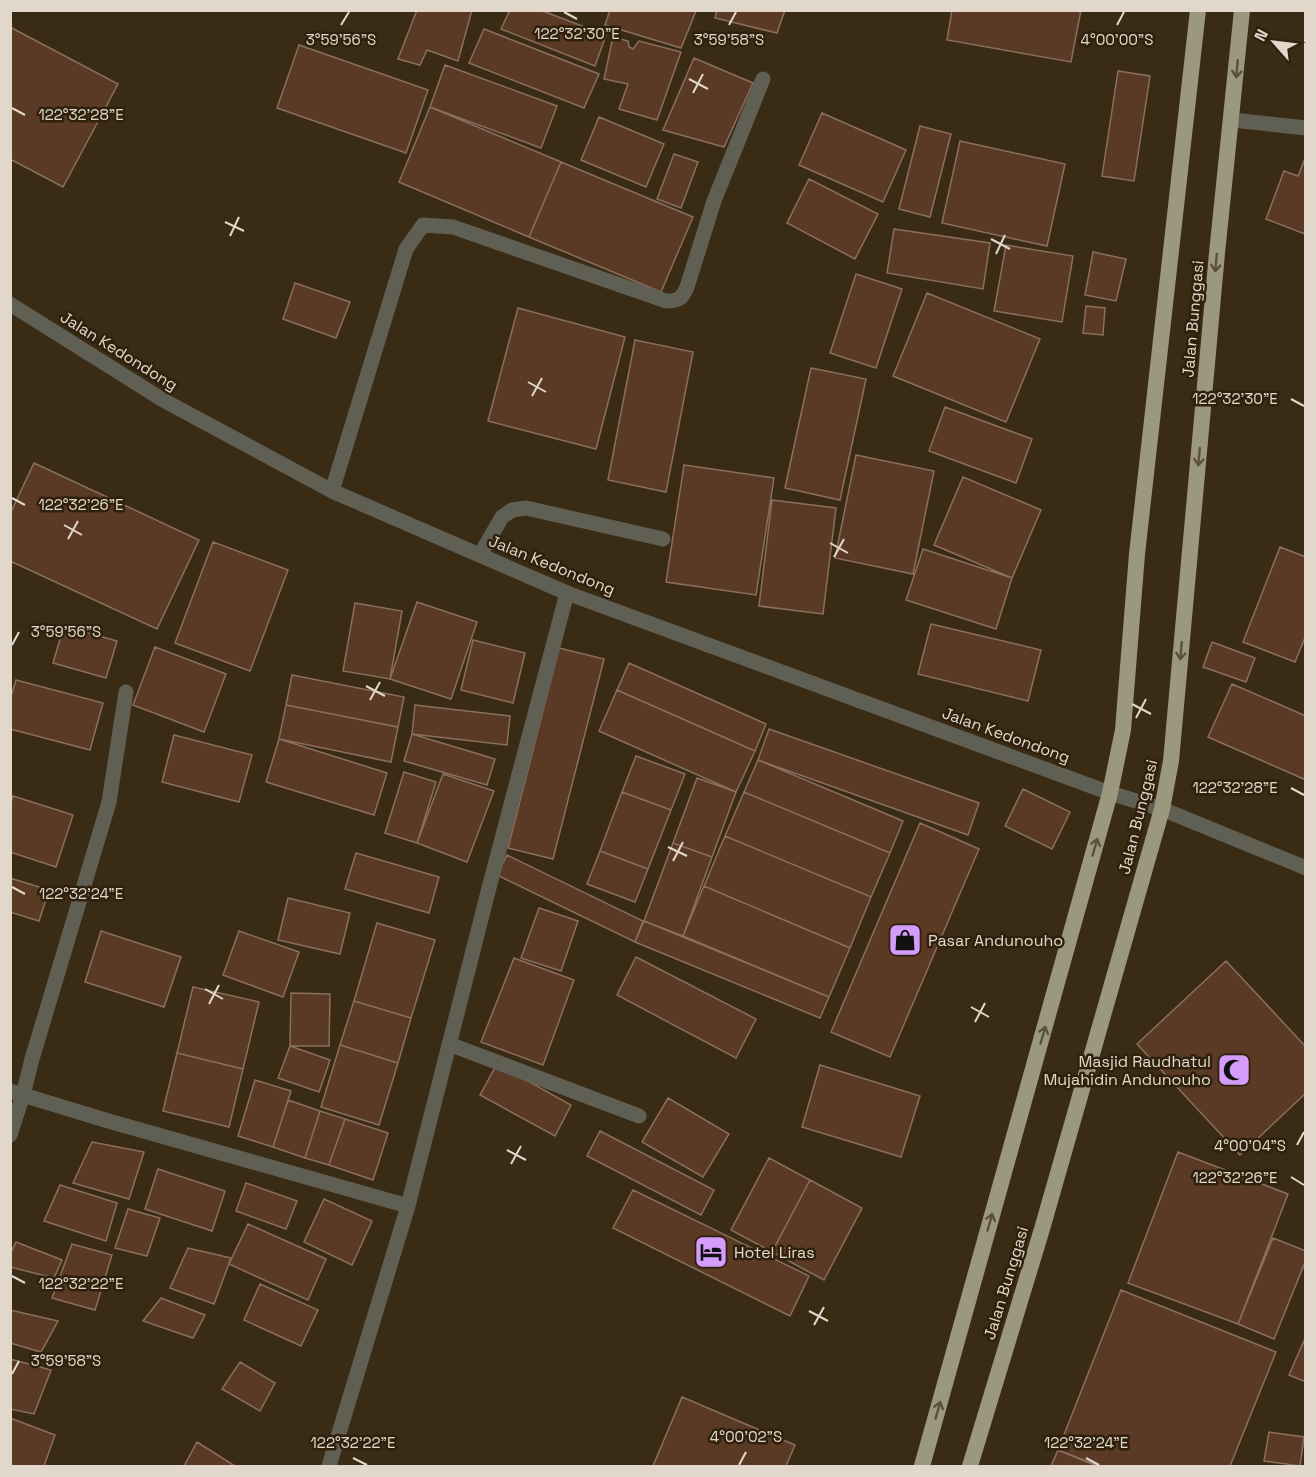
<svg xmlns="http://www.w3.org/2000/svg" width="1316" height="1477" font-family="'Space Grotesk',sans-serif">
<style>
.building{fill:#5a3925;stroke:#8a6f60;stroke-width:1.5}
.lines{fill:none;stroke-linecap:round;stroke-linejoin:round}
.service{stroke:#605f53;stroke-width:15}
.minor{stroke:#605f53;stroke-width:15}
.tertiary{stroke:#605f53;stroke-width:15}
.trunk{stroke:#9c987e;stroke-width:16}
.oneway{stroke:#5b513a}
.ticks{fill:none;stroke:#e1d8cb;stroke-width:2}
.labels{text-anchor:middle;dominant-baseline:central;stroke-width:5;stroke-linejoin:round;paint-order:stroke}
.street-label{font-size:16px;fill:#e1d8cb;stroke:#2f210c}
.poi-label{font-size:16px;fill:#e1d8cb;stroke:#2f210c;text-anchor:start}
.ticks-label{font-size:15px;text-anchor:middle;fill:#e1d8cb;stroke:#2f210c;stroke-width:5;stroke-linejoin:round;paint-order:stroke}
</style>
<rect width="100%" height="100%" fill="#3a2b15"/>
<!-- building -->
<path class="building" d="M 417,10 L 472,10 L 458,61 L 427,50 L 420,65 L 398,59 Z
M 510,10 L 540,10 L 606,35 L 595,66 L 501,29 Z
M 610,10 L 693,10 L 696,11 L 681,48 L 605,25 Z
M 717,10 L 785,10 L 777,33 L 715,18 Z
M 952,10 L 1081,10 L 1071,62 L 947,40 Z
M 10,27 L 118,84 L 63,187 L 10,159 Z
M 484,29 L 599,74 L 584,108 L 469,63 Z
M 613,37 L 628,41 L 629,47 L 633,49 L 639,41 L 681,52 L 657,120 L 619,109 L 628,84 L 604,79 Z
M 299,45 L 428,90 L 406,153 L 277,108 Z
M 694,58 L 753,83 L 724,147 L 663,130 Z
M 445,65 L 557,106 L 541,148 L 430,107 Z
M 1118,71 L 1150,76 L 1134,181 L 1102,176 Z
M 430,107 L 561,162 L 529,237 L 399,182 Z
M 822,113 L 906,150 L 883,202 L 799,165 Z
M 599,117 L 664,144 L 646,187 L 581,160 Z
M 920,126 L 951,134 L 930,217 L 899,209 Z
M 960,141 L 1065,164 L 1047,246 L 942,223 Z
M 674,154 L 698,162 L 681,208 L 657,199 Z
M 1306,156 L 1306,232 L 1305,234 L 1266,219 L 1284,171 L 1298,176 Z
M 561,162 L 693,217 L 661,292 L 529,237 Z
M 809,179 L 878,214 L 855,259 L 787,223 Z
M 894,229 L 990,243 L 983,289 L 887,273 Z
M 1006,245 L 1073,256 L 1062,322 L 994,311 Z
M 1093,252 L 1126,259 L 1116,301 L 1085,295 Z
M 856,274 L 902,289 L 876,368 L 830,353 Z
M 295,283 L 350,302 L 336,338 L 283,319 Z
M 927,293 L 1040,339 L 1006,422 L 893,376 Z
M 1086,306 L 1105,308 L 1103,335 L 1083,333 Z
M 518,308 L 625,337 L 596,449 L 488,421 Z
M 635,340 L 693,352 L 666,492 L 608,480 Z
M 811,368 L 866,379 L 840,500 L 785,488 Z
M 945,407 L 1032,439 L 1016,483 L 929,451 Z
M 856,455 L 934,471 L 913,574 L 835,558 Z
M 34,463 L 199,540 L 157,629 L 10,561 L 10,514 Z
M 684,465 L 774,478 L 756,595 L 666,582 Z
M 963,477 L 1041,510 L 1012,578 L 934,545 Z
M 772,500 L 836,508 L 823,614 L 759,606 Z
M 213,542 L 288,570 L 250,671 L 175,643 Z
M 1280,547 L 1306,557 L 1306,635 L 1295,662 L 1243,642 Z
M 923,549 L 1012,578 L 996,629 L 906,600 Z
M 417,602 L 477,622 L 451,699 L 390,679 Z
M 355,603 L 402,611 L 390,679 L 343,671 Z
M 931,624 L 1041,650 L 1028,701 L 918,674 Z
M 64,626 L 117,641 L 106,678 L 53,663 Z
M 473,640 L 525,653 L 513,703 L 461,690 Z
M 1212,642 L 1255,658 L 1246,682 L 1203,667 Z
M 155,647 L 226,674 L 204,732 L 133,705 Z
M 559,648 L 604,659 L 553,859 L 508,848 Z
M 629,663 L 766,724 L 755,751 L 617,690 Z
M 292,675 L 404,697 L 398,727 L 286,705 Z
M 16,680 L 103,703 L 90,750 L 10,729 L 10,700 Z
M 1232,684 L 1306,716 L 1306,780 L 1208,737 Z
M 617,690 L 755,751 L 736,792 L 599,731 Z
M 286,705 L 398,727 L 391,762 L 279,739 Z
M 415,705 L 510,716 L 507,745 L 412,734 Z
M 769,729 L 979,803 L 968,835 L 758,760 Z
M 412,734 L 495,759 L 487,785 L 404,761 Z
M 174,735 L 252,755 L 239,802 L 162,782 Z
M 279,739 L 387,773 L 374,815 L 266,782 Z
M 636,756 L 685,774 L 671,810 L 622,792 Z
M 758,760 L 903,821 L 890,853 L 744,792 Z
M 404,772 L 436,782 L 417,843 L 385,833 Z
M 443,774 L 494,791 L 467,862 L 417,843 Z
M 697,778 L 736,792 L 712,857 L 673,843 Z
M 1023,789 L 1070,812 L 1052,849 L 1005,826 Z
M 622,792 L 671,810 L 648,869 L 600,851 Z
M 744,792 L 890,853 L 871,897 L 725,836 Z
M 13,796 L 73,815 L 56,867 L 10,852 L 10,805 Z
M 920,823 L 979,849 L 890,1057 L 831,1032 Z
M 725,836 L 871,897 L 850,948 L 704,886 Z
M 673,843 L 712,857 L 683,936 L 644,921 Z
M 600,851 L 648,869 L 635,902 L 587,884 Z
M 356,853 L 439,877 L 429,913 L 345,889 Z
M 507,855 L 643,921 L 635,942 L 497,875 Z
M 10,878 L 49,890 L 39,921 L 10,912 Z
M 704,886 L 850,948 L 829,997 L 683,936 Z
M 288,898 L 350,913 L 340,954 L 278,940 Z
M 539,908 L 578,921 L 561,971 L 521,958 Z
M 644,921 L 829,997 L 820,1018 L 635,942 Z
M 377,923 L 435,940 L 411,1018 L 354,1001 Z
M 101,931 L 181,957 L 164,1007 L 85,982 Z
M 239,931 L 299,952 L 283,997 L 223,975 Z
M 636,957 L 756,1019 L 736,1058 L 617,995 Z
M 514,958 L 574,980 L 543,1065 L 481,1042 Z
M 1226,961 L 1306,1047 L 1306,1093 L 1240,1155 L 1137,1044 Z
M 193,987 L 259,1002 L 243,1069 L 177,1053 Z
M 291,993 L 330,994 L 329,1046 L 290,1046 Z
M 354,1001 L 411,1018 L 398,1063 L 340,1045 Z
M 340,1045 L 398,1063 L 379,1125 L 321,1107 Z
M 290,1046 L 330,1060 L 319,1092 L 278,1078 Z
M 177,1053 L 243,1069 L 229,1127 L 163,1111 Z
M 497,1064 L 571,1105 L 555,1136 L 480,1095 Z
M 820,1065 L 920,1096 L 901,1157 L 802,1127 Z
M 255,1080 L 291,1091 L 273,1147 L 238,1136 Z
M 668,1098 L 729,1134 L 703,1177 L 642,1142 Z
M 288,1100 L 320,1111 L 305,1158 L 273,1147 Z
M 320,1111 L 345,1119 L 329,1165 L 305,1158 Z
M 345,1119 L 388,1133 L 373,1180 L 329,1165 Z
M 600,1131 L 714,1190 L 701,1215 L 587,1156 Z
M 92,1142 L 144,1152 L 129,1199 L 73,1183 Z
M 1178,1152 L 1288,1194 L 1238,1324 L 1128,1283 Z
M 769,1158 L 810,1180 L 772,1252 L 731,1230 Z
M 158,1169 L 225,1191 L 212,1231 L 145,1209 Z
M 810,1180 L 862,1208 L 824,1280 L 772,1252 Z
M 246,1183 L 297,1201 L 286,1229 L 236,1211 Z
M 60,1185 L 117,1203 L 106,1241 L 44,1221 Z
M 633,1190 L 809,1276 L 790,1316 L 613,1228 Z
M 324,1199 L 372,1221 L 352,1265 L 304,1242 Z
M 128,1209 L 160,1218 L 147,1256 L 115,1248 Z
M 248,1224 L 326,1259 L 308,1300 L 229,1264 Z
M 1273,1238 L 1306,1251 L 1306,1260 L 1274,1339 L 1238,1324 Z
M 16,1242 L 62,1260 L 54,1278 L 10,1267 L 10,1254 Z
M 72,1244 L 112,1255 L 95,1310 L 52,1298 Z
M 188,1248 L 231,1258 L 214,1304 L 170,1288 Z
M 260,1284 L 318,1310 L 301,1346 L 244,1320 Z
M 1121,1290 L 1276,1352 L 1230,1466 L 1099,1466 L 1058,1450 Z
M 161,1298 L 205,1315 L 193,1338 L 143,1321 Z
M 10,1310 L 58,1321 L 41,1352 L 10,1343 Z
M 1306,1336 L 1306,1382 L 1289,1375 Z
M 10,1359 L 51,1370 L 34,1414 L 10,1409 Z
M 240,1362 L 275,1383 L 260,1411 L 222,1389 Z
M 682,1397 L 795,1445 L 786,1466 L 653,1466 Z
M 10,1418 L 55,1435 L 44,1466 L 10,1466 Z
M 1269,1432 L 1304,1437 L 1300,1466 L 1264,1461 Z
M 197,1442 L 235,1466 L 184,1466 Z
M 1058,1450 L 1097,1466 L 1051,1466 Z"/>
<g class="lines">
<!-- service -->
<path class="service" d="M 480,555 L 502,517 L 512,510 L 526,508 L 663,539
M 449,1044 L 639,1116"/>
<!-- minor -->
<path class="minor" d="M 1232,120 L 1306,128
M 332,491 L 406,249 L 423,225 L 453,227 L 666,301 C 678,301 682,299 687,287 L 714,201 L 763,79
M 126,692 L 109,802 L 32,1059 L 23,1095 L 105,1120 L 408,1206
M 10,1091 L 23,1095 L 10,1135
M 329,1466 L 408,1206 L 490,884 L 567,593"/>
<!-- tertiary -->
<path class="tertiary" d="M 10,304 L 163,400 L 332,491 L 567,593 L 1110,793 L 1162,809 L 1306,868"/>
<!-- trunk -->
<path class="trunk" d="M 922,1466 L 1110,793 L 1123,730 L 1137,554 L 1198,10
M 970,1466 L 1042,1229 L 1162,809 L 1171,761 L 1217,253 L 1242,10"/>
</g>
<!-- one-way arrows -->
<defs><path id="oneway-shaft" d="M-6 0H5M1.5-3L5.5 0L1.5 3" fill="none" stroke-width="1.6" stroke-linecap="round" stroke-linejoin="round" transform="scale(1.5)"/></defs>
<g class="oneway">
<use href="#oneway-shaft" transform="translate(1237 69) rotate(95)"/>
<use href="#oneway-shaft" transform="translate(1216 263) rotate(95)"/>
<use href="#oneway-shaft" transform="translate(1199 457) rotate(95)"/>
<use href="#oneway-shaft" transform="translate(1181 651) rotate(95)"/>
<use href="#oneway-shaft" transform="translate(1095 847) rotate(-74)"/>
<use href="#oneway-shaft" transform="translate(1043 1035) rotate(-74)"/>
<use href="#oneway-shaft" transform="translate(990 1222) rotate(-74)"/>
<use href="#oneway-shaft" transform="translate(938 1410) rotate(-74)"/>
</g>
<!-- ticks -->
<path class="ticks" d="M 564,12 L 577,19M 341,25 L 349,12M 729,25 L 736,12M 1117,25 L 1124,12M 689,79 L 708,89M 693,93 L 703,74M 12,108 L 25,115M 225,222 L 244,231M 230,236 L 239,217M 991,239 L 1010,249M 996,254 L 1005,235M 528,382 L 546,392M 532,396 L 542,378M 1291,399 L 1304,406M 12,498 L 25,505M 64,525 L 82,535M 68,539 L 78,521M 830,543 L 848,553M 834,557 L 844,539M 12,645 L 19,632M 366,686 L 385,696M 370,700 L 380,682M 1132,704 L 1151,714M 1136,718 L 1146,699M 1291,788 L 1304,795M 668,847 L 687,856M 673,861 L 683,842M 12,887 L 25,894M 205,989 L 223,999M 209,1004 L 219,985M 971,1007 L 989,1017M 975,1022 L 985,1003M 1297,1145 L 1304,1132M 507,1150 L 526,1160M 511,1164 L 521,1146M 1291,1177 L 1304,1185M 12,1276 L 25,1283M 809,1311 L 828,1321M 814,1325 L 824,1307M 12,1374 L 19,1361M 353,1458 L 367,1465M 1086,1458 L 1099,1465M 739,1465 L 746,1452"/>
<!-- icons -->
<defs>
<g id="shop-square" transform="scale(1.725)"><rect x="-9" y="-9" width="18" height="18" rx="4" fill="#d49cfb" stroke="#2f210c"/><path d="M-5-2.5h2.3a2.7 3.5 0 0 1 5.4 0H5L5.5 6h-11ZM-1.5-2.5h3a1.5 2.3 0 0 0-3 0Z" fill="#111"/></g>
<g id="mosque-square" transform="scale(1.725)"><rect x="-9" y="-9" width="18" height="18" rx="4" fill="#d49cfb" stroke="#2f210c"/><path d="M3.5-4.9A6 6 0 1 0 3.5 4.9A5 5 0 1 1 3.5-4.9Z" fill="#111"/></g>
<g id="hotel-square" transform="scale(1.725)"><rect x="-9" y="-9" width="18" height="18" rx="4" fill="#d49cfb" stroke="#2f210c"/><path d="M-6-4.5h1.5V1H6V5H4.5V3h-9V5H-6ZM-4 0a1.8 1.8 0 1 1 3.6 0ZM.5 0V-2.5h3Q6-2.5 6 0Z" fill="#111"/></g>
</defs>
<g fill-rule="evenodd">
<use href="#shop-square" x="905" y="940"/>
<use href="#mosque-square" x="1234" y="1070"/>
<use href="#hotel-square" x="711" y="1252"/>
</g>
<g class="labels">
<!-- street labels -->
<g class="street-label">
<text transform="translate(1193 319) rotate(-85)">Jalan Bunggasi</text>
<text transform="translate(119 351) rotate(32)">Jalan Kedondong</text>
<text transform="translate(552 565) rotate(22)">Jalan Kedondong</text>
<text transform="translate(1006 735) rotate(20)">Jalan Kedondong</text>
<text transform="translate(1138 817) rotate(-76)">Jalan Bunggasi</text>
<text transform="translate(1006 1283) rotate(-73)">Jalan Bunggasi</text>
</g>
<!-- poi labels -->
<g class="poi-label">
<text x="928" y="940">Pasar Andunouho</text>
<text x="1211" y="1061" text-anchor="end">Masjid Raudhatul<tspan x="1211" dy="18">Mujahidin Andunouho</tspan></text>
<text x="734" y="1252">Hotel Liras</text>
</g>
</g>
<g class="ticks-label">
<text x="577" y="39">122°32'30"E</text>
<text x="341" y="45">3°59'56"S</text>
<text x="729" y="45">3°59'58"S</text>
<text x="1117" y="45">4°00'00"S</text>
<text x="81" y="120">122°32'28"E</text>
<text x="1235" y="404">122°32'30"E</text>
<text x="81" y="510">122°32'26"E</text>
<text x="66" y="637">3°59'56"S</text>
<text x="1235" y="793">122°32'28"E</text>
<text x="81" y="899">122°32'24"E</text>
<text x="1250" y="1151">4°00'04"S</text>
<text x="1235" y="1183">122°32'26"E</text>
<text x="81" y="1289">122°32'22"E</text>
<text x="66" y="1366">3°59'58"S</text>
<text x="746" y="1442">4°00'02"S</text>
<text x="353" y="1448">122°32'22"E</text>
<text x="1086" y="1448">122°32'24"E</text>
</g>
<!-- border -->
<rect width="1316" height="1477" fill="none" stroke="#e1d8cb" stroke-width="24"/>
<!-- north arrow -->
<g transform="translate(1274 42) rotate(298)" stroke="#2f210c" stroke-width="4.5" paint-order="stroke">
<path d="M0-4.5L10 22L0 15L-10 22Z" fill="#e1d8cb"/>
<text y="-9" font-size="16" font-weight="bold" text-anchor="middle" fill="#e1d8cb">N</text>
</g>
</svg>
